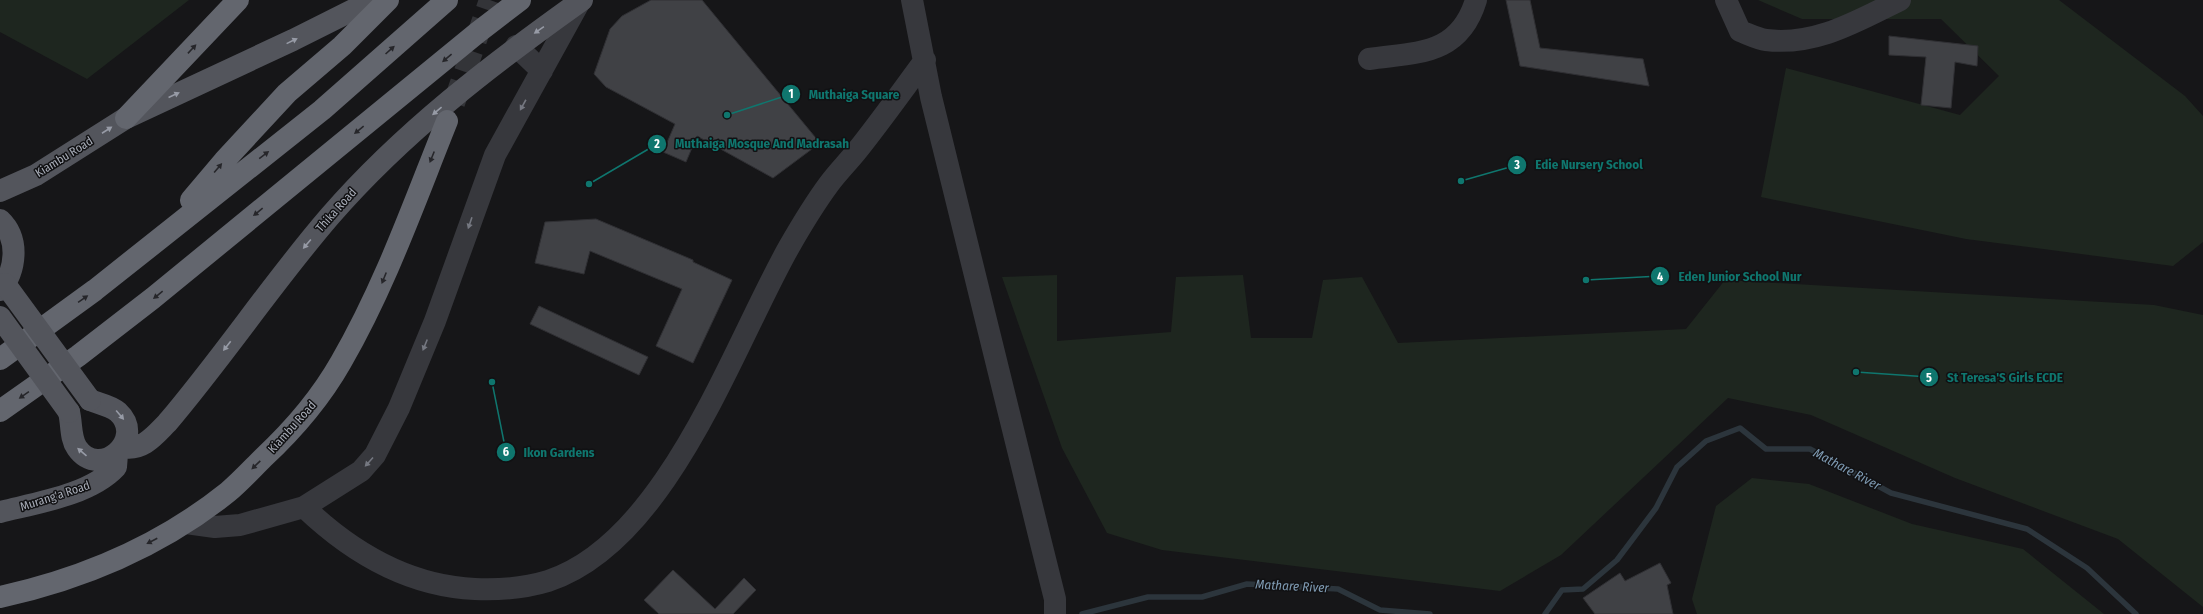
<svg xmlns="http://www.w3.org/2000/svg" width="2203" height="614" font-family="'Fira Sans Condensed',sans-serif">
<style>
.green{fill:#1e261f}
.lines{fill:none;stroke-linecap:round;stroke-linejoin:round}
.stream{stroke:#2c353c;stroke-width:5.5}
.building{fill:#404145;stroke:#303034}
.highway-tunnel{stroke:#333438;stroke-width:22;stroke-dasharray:22 11;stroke-linecap:butt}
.minor{stroke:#37383d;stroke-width:22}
.major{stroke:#53555c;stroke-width:22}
.highway{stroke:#63666e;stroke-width:22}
.major-bridge{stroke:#53555c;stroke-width:22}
.oneway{fill:#979ba6}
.oneway2{fill:#26262a}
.oneway3{fill:#757881}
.labels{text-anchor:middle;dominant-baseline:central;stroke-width:3;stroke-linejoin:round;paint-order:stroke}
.street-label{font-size:12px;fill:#a8adb8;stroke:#111113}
.water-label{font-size:13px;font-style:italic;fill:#7f9bb3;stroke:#111113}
.leader{fill:none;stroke:#0f766e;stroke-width:1.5}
.callout-dot{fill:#0f766e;stroke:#111113;stroke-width:1.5}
.mark-label{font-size:12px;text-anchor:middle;font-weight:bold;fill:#fff}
.callout-label{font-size:13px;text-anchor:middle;font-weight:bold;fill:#0f766e;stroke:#111113;stroke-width:3;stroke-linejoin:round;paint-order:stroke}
</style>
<rect width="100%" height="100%" fill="#161618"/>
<!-- green -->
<path class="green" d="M 0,0 L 189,0 L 87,79 L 0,32 Z
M 1758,0 L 2059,0 L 2185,96 L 2203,116 L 2203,242 L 2173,266 L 1966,239 L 1761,197 L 1786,68 L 1960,115 L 1999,76 L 1941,19 L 1802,19 Z
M 1057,275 L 1057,341 L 1171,332 L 1176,277 L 1243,275 L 1251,338 L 1312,338 L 1323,280 L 1362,277 L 1398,343 L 1686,329 L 1725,280 L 2154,305 L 2203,315 L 2203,607 L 2118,539 L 1955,478 L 1811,415 L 1728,398 L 1561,555 L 1500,591 L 1162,550 L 1107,533 L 1062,448 L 1002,277 Z
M 1752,478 L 1809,484 L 1912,524 L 2023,549 L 2104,614 L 1697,614 L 1692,599 L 1716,506 Z"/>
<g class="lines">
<!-- stream -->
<path class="stream" d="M 1082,614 L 1148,597 L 1202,597 L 1247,584 L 1338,589 L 1380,610 L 1430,614
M 1545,614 L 1562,590 L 1583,589 L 1617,560 L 1656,508 L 1677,467 L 1706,441 L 1740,428 L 1766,449 L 1810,449 L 1891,493 L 2027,529 L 2087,568 L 2136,614"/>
</g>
<!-- building -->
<path class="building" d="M 651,0 L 702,0 L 820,143 L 773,178 L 697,136 L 686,162 L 663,152 L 675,124 L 606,87 L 594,74 L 610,29 L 622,16 Z
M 1506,0 L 1530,0 L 1540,48 L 1643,59 L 1649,86 L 1520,66 Z
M 1889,36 L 1978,46 L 1977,66 L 1955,62 L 1951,108 L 1921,105 L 1926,57 L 1889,55 Z
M 596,219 L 693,260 L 693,262 L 732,280 L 693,363 L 656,346 L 682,289 L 590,251 L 584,274 L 535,263 L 545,222 Z
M 539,306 L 648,357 L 639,375 L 530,324 Z
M 1660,563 L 1671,583 L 1667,585 L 1673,614 L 1595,614 L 1583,598 L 1620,573 L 1625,581 Z
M 673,570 L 715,609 L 744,578 L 756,590 L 733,614 L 659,614 L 644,600 Z"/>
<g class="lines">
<!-- highway-tunnel -->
<path class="highway-tunnel" d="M 454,103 L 490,0"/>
<!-- minor -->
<path class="minor" d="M 912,0 L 931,97 L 1041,543 L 1055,599 L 1055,614
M 1726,0 L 1740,31 C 1748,34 1758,39 1766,40 C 1816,46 1857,21 1900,0
M 516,46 L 542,71
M 1369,59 C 1417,52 1459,56 1476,0
M 304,507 C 351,552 409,586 475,589 C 499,590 525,588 548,581 C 667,542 732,348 789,247 C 801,226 815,203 829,184 C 837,173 847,163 856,152 C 880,122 902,91 925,60
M 186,523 L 215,527 L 240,525 L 304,507 L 361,471 L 375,455 L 399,408 L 435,321 L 495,155 L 579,3"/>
<!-- major -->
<path class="major" d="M 0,191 L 36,175 L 126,118 L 293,40 L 373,0
M 0,220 C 20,239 16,271 0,290
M 69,412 C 72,424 70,438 77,448 C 100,481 147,439 118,412 C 110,405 99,404 90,400
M 123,447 C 143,451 155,435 167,423 C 224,356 273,282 330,216 C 403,132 492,64 582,0
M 0,512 C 36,503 90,495 116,467 L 117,454"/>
<!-- highway -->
<path class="highway" d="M 126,118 L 238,0
M 191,200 L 224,161 L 287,93 L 342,46 L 388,0
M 0,359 L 95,290 L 322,110 L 447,0
M 0,411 L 78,356 L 153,298 L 477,33 L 520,0
M 0,597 C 82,579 162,545 228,492 C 240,482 251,470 263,458 C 293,430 320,399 341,362 C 385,286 414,203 447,121"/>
<!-- major-bridge -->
<path class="major-bridge" d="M 5,284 L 90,400
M 0,317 L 69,412"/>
</g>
<!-- one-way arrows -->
<defs><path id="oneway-solid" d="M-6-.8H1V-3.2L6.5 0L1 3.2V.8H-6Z"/></defs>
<g class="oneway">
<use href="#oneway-solid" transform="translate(539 30) rotate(145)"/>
<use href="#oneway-solid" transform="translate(292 41) rotate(-26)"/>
<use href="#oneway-solid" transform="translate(174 95) rotate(-25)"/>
<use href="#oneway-solid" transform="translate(437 111) rotate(140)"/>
<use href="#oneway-solid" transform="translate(107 130) rotate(-33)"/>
<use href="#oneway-solid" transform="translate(307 244) rotate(130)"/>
<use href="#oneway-solid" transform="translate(227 346) rotate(128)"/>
<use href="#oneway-solid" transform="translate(120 415) rotate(50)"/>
<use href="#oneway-solid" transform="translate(82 452) rotate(-139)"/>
</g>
<g class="oneway2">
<use href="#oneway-solid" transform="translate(192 49) rotate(-47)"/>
<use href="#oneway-solid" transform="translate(390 50) rotate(-42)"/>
<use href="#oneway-solid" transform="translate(447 58) rotate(140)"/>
<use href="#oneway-solid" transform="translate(359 130) rotate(141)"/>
<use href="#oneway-solid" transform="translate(264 155) rotate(-37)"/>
<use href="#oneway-solid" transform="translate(432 157) rotate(112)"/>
<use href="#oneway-solid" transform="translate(218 168) rotate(-50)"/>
<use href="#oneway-solid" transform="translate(258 212) rotate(141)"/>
<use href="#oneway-solid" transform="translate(384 278) rotate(112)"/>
<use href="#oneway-solid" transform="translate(158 295) rotate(141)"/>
<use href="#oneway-solid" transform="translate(83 299) rotate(-35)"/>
<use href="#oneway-solid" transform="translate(24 395) rotate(145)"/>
<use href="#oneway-solid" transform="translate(256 465) rotate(136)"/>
<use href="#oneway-solid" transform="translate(152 541) rotate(152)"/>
</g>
<g class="oneway3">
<use href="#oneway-solid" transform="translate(523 105) rotate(119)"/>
<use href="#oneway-solid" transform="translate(470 223) rotate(109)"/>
<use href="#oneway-solid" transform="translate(425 345) rotate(112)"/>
<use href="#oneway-solid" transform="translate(369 462) rotate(132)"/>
</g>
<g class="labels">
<!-- street labels -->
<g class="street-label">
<text transform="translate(64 157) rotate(-32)">Kiambu Road</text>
<text transform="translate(336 210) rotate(-48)">Thika Road</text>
<text transform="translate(292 427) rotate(-48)">Kiambu Road</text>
<text transform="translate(55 496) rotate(-18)">Murang'a Road</text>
</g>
<!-- water labels -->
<g class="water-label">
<text transform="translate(1847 469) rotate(28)">Mathare River</text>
<text transform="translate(1292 586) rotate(3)">Mathare River</text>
</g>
</g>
<!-- callouts -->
<path class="leader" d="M727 115L791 94M589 184L657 144M1461 181L1517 165M1586 280L1660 276M1856 372L1929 377M492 382L506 452"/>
<g class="callout-dot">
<circle cx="727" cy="115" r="4"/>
<circle cx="589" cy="184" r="4"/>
<circle cx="1461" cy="181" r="4"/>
<circle cx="1586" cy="280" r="4"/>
<circle cx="1856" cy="372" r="4"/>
<circle cx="492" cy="382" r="4"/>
<circle cx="791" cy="94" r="10"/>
<circle cx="657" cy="144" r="10"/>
<circle cx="1517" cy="165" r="10"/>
<circle cx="1660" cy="276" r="10"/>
<circle cx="1929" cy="377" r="10"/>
<circle cx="506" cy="452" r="10"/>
</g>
<g class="mark-label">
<text x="791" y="98">1</text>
<text x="657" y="148">2</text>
<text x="1517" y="169">3</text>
<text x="1660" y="281">4</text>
<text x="1929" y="382">5</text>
<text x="506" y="456">6</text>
</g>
<g class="callout-label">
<text x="854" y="99">Muthaiga Square</text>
<text x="762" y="148">Muthaiga Mosque And Madrasah</text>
<text x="1589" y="169">Edie Nursery School</text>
<text x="1740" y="281">Eden Junior School Nur</text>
<text x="2005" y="382">St Teresa'S Girls ECDE</text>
<text x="559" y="457">Ikon Gardens</text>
</g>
</svg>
